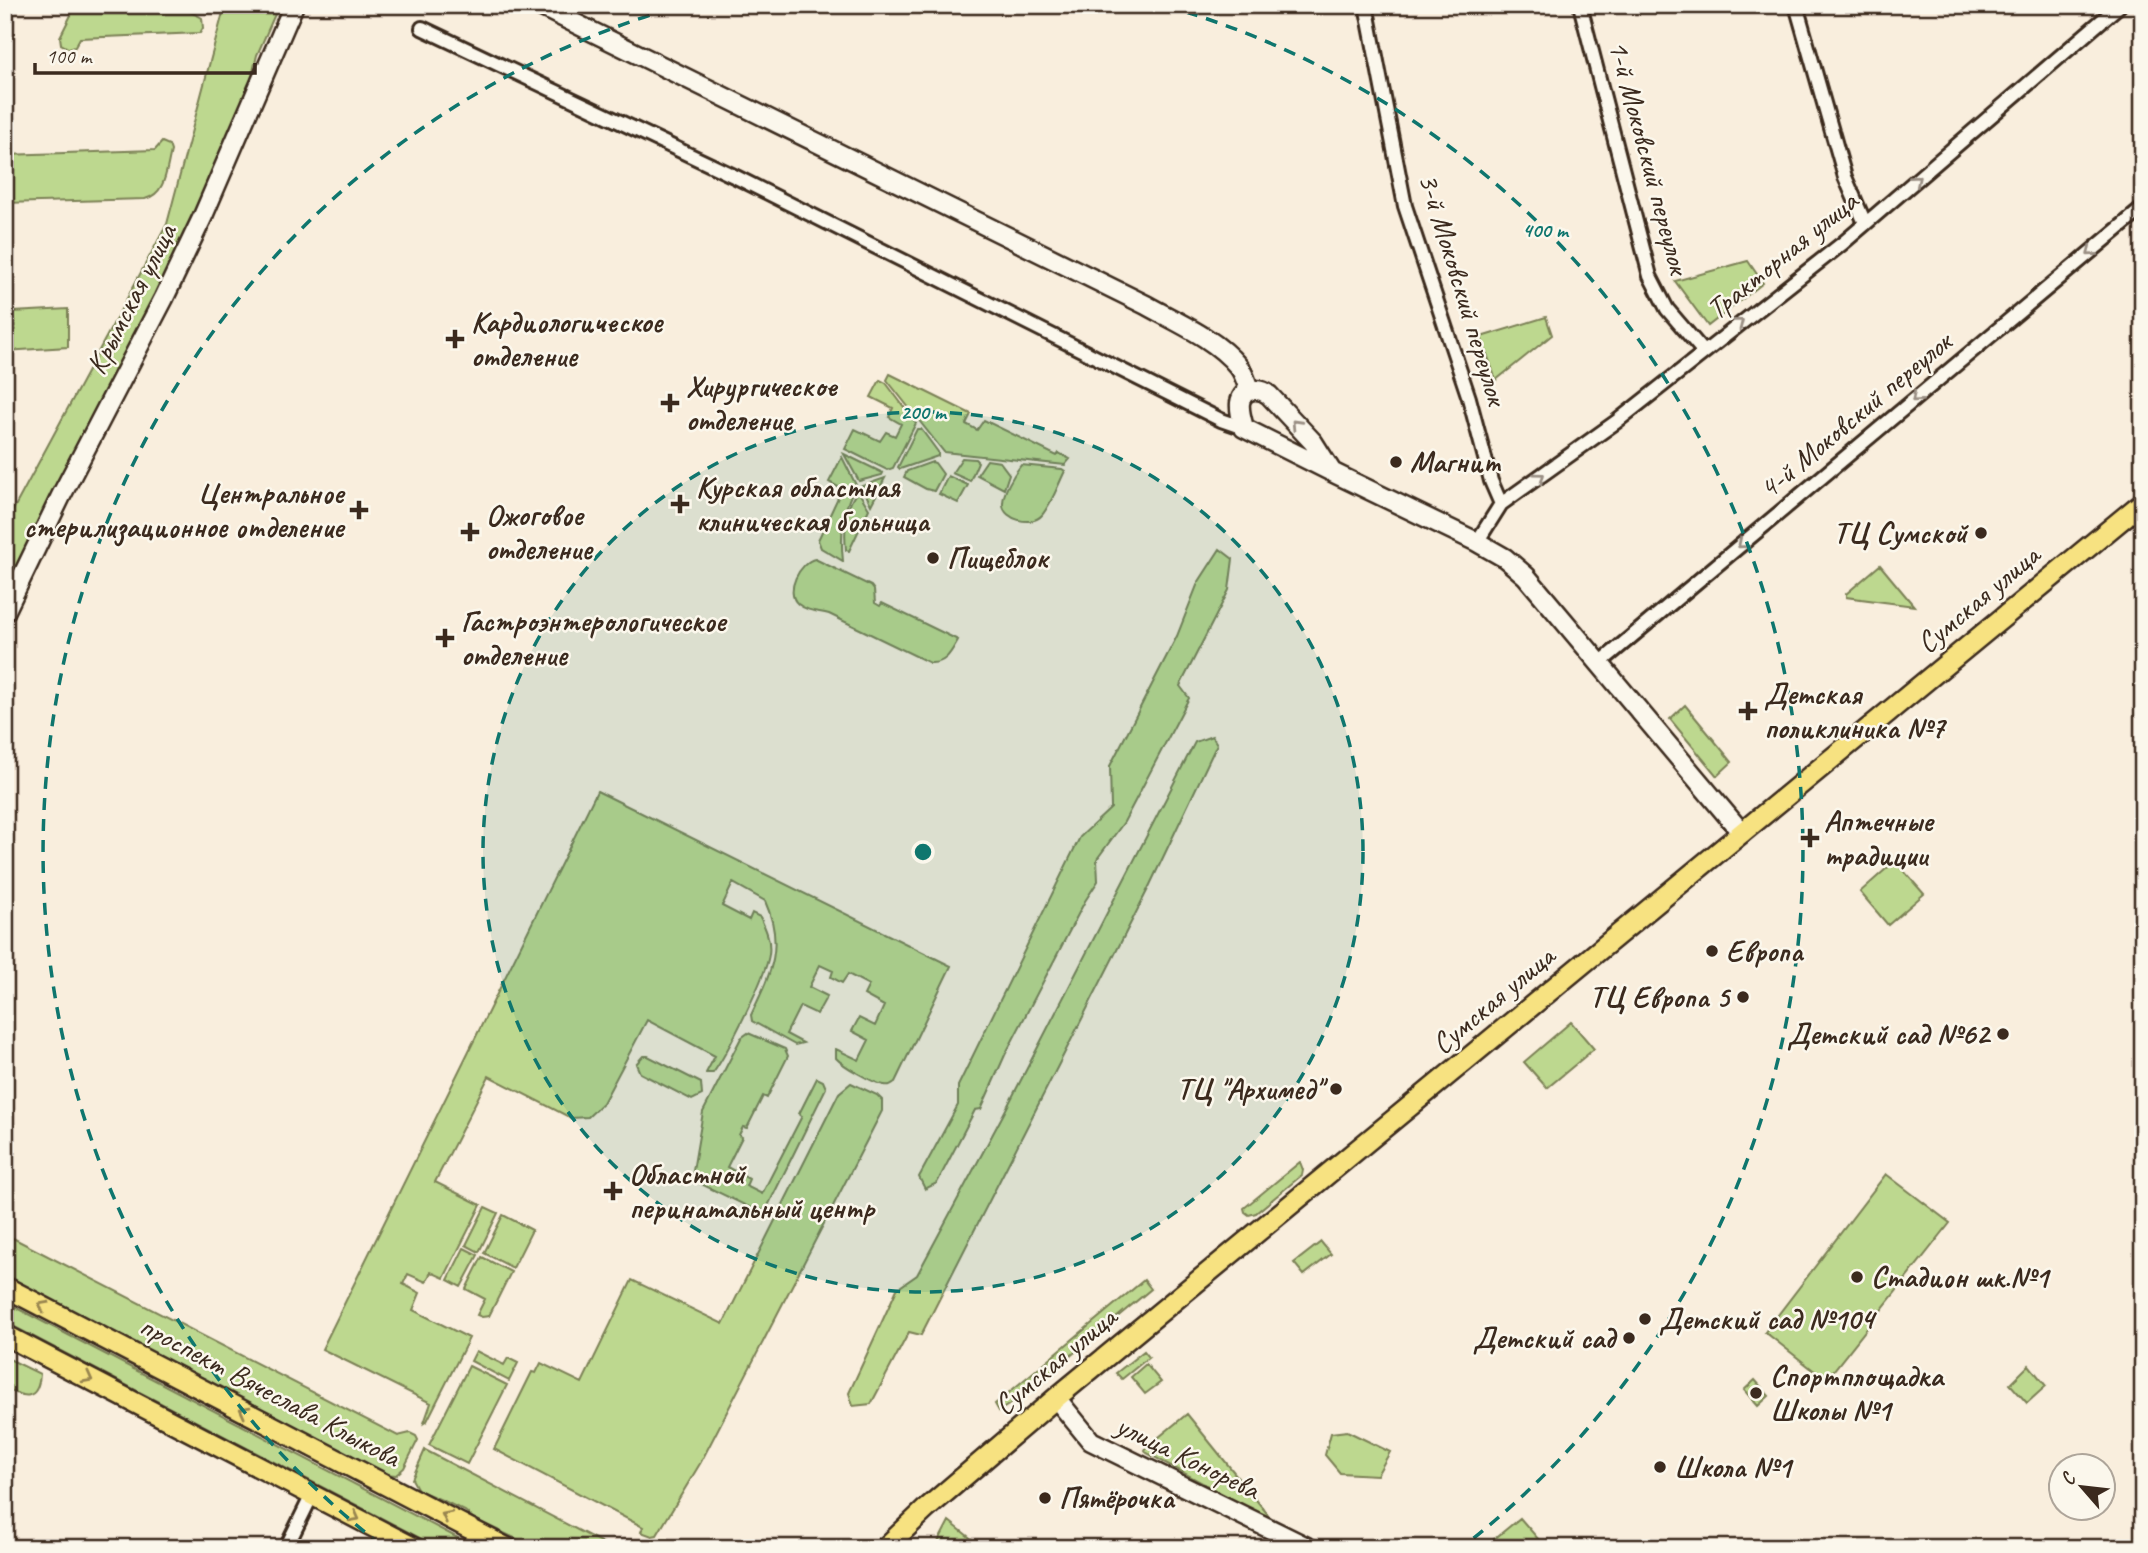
<svg xmlns="http://www.w3.org/2000/svg" width="2148" height="1553" font-family="Caveat,sans-serif">
<style>
.green{fill:#bdd88f;stroke:#7c8156;stroke-width:2}
.lines{fill:none;stroke-linecap:round;stroke-linejoin:round}
.street-casing{stroke:#3b2a1e;stroke-width:18}
.secondary-casing{stroke:#3b2a1e;stroke-width:23}
.primary-casing{stroke:#3b2a1e;stroke-width:24}
.street{stroke:#fbf7ec;stroke-width:12}
.secondary{stroke:#fbf7ec;stroke-width:18}
.primary{stroke:#f7e281;stroke-width:19}
.oneway{stroke:#9b9085}
.oneway2{stroke:#998650}
.ring{fill:none;stroke:#0f766e;stroke-width:3.5;stroke-dasharray:12 9}
.poi-dot{fill:#3b2a1e;stroke:#fbf7ec;stroke-width:2.5}
.labels{text-anchor:middle;dominant-baseline:central;stroke-width:5;stroke-linejoin:round;paint-order:stroke}
.street-label{font-size:30px;fill:#3b2a1e;stroke:#fbf7ec}
.poi-label{font-size:30px;font-weight:bold;fill:#3b2a1e;stroke:#fbf7ec;text-anchor:start}
.centre{fill:#0f766e;stroke:#fbf7ec;stroke-width:3.5}
.ring-label{font-size:21px;text-anchor:middle;font-weight:bold;fill:#0f766e;stroke:#fbf7ec;stroke-width:5;stroke-linejoin:round;paint-order:stroke}
</style>
<rect width="100%" height="100%" fill="#f9eedd"/>
<filter id="ink" filterUnits="userSpaceOnUse"><feTurbulence type="fractalNoise" baseFrequency=".0143" numOctaves="2"/><feDisplacementMap in="SourceGraphic" scale="14" xChannelSelector="R" yChannelSelector="G"/><feConvolveMatrix kernelMatrix="1 2 1 2 8 2 1 2 1" color-interpolation-filters="sRGB"/></filter>
<g filter="url(#ink)">
<!-- green -->
<path class="green" d="M 76,5 C 110,5 176,0 202,18 L 203,28 L 200,33 L 80,38 L 75,47 L 70,49 L 61,44 L 60,37 Z
M 225,5 L 279,5 L 257,55 L 250,84 L 199,209 L 5,595 L 5,525 L 167,224 Z
M 162,142 L 169,145 L 171,151 C 166,170 166,194 145,199 L 5,203 L 5,155 L 155,150 Z
M 1748,261 L 1763,283 L 1708,326 L 1675,281 Z
M 68,309 L 68,347 L 5,351 L 5,330 L 14,329 L 13,312 Z
M 1546,317 L 1552,335 L 1496,380 L 1481,337 Z
M 890,374 L 971,414 L 966,424 L 977,430 L 984,420 L 1057,456 L 1059,453 L 1070,459 L 1065,465 L 944,452 L 887,380 Z
M 880,380 L 886,383 L 916,423 L 893,468 L 887,470 L 845,449 L 855,429 L 880,441 L 886,432 L 895,436 L 901,424 L 889,417 L 893,408 L 871,397 Z
M 917,429 L 921,429 L 938,452 L 938,456 L 900,469 L 898,467 Z
M 844,454 L 883,473 L 882,475 L 859,481 Z
M 842,457 L 856,485 C 842,509 840,534 843,561 L 821,548 L 818,540 L 842,489 L 829,482 Z
M 962,458 L 975,459 L 978,462 L 970,481 L 952,473 Z
M 987,460 L 1000,462 L 1009,474 L 1004,489 L 977,475 Z
M 932,462 L 935,463 L 943,474 L 934,491 L 926,489 L 904,477 L 907,471 Z
M 1021,465 L 1062,469 L 1065,471 C 1058,485 1052,503 1042,515 C 1032,527 1004,520 1003,505 C 1002,493 1014,474 1021,465 Z
M 948,476 L 968,485 L 958,503 L 939,494 Z
M 885,478 L 871,505 L 862,486 Z
M 858,491 L 869,509 L 849,551 L 846,550 C 844,531 845,505 858,491 Z
M 1220,549 L 1233,559 L 1229,590 L 1180,686 L 1189,698 L 1124,822 L 1097,859 L 1098,881 L 1085,901 L 1005,1055 L 981,1109 L 975,1110 L 937,1183 L 925,1189 L 919,1177 L 958,1105 L 958,1086 L 1080,837 L 1111,808 L 1110,766 L 1177,636 L 1198,583 Z
M 815,559 L 871,586 L 874,590 L 875,603 L 880,606 L 882,603 L 958,640 C 951,652 946,664 930,663 L 829,614 C 818,611 808,612 798,604 C 784,592 800,562 815,559 Z
M 1880,565 L 1914,606 L 1846,597 L 1846,594 Z
M 1685,705 L 1732,762 L 1717,776 L 1670,719 Z
M 1212,736 L 1217,744 L 1148,889 L 921,1335 L 909,1332 L 871,1404 L 853,1406 L 849,1393 L 897,1289 L 917,1275 L 1004,1113 L 1195,742 Z
M 597,791 L 951,966 L 895,1082 C 890,1085 890,1086 884,1085 C 873,1083 843,1066 836,1058 L 836,1049 L 859,1060 L 869,1040 L 852,1031 L 859,1018 L 875,1026 L 884,1006 L 864,995 L 869,985 L 848,974 L 842,983 L 831,977 L 833,971 L 820,965 L 809,987 L 827,996 L 817,1014 L 800,1006 L 786,1034 L 803,1043 L 795,1045 L 752,1021 L 751,1015 C 771,973 785,946 765,901 L 733,883 L 722,906 L 749,920 L 752,913 L 760,917 C 766,929 771,941 769,954 C 767,974 726,1056 713,1073 L 706,1073 L 715,1056 L 647,1020 L 603,1103 L 588,1117 L 571,1118 L 489,1076 L 435,1182 L 481,1205 L 444,1278 L 431,1272 L 426,1282 L 408,1274 L 403,1284 L 420,1293 L 413,1310 L 469,1338 L 427,1421 L 424,1423 L 431,1403 L 322,1349 Z
M 1895,861 L 1924,894 L 1888,925 L 1860,892 Z
M 1571,1022 L 1594,1049 L 1547,1088 L 1524,1062 Z
M 748,1033 L 785,1049 L 788,1056 L 767,1098 L 763,1096 L 747,1128 L 743,1127 L 739,1135 L 742,1137 L 727,1167 L 749,1179 L 746,1186 L 762,1194 L 802,1116 L 799,1114 L 817,1078 L 823,1081 L 826,1088 L 767,1208 L 759,1212 L 701,1184 L 695,1178 L 693,1171 L 703,1112 L 741,1038 Z
M 643,1056 L 648,1056 L 701,1083 L 702,1095 L 692,1100 L 640,1073 L 636,1064 Z
M 851,1083 L 877,1095 L 882,1100 L 882,1111 L 701,1462 L 657,1535 L 652,1536 L 641,1532 L 643,1527 L 494,1449 L 532,1372 L 536,1373 L 541,1363 L 582,1383 L 632,1280 L 723,1324 L 839,1093 Z
M 1300,1162 L 1303,1170 L 1302,1175 L 1256,1213 L 1249,1215 L 1245,1212 L 1244,1208 Z
M 1886,1174 L 1950,1223 L 1826,1380 L 1765,1332 Z
M 485,1207 L 498,1213 L 479,1252 L 466,1245 Z
M 503,1215 L 532,1230 L 513,1268 L 484,1253 Z
M 5,1234 L 398,1436 L 410,1433 L 416,1436 L 418,1440 L 404,1468 L 396,1475 L 385,1474 L 5,1276 Z
M 1321,1242 L 1331,1254 L 1304,1275 L 1294,1263 Z
M 464,1248 L 478,1255 L 461,1287 L 448,1280 Z
M 482,1257 L 511,1272 L 489,1316 L 482,1317 L 477,1315 L 485,1299 L 466,1289 Z
M 1144,1280 L 1151,1289 L 1021,1397 L 999,1411 L 995,1404 Z
M 5,1302 L 477,1548 L 439,1548 L 5,1322 Z
M 476,1351 L 504,1365 L 508,1358 L 518,1363 L 509,1381 L 471,1361 Z
M 1144,1351 L 1149,1357 L 1122,1379 L 1116,1373 Z
M 5,1357 L 40,1374 C 38,1402 24,1398 5,1388 Z
M 1146,1364 L 1161,1382 L 1145,1394 L 1131,1377 Z
M 2029,1365 L 2046,1386 L 2027,1403 L 2010,1384 Z
M 469,1366 L 507,1385 L 467,1464 L 429,1445 Z
M 1755,1380 L 1769,1396 L 1758,1406 L 1744,1390 Z
M 1187,1414 L 1274,1522 L 1147,1453 L 1145,1450 L 1147,1447 Z
M 1347,1431 L 1390,1452 L 1377,1475 L 1340,1473 L 1325,1455 L 1331,1433 Z
M 425,1450 L 612,1548 L 536,1548 L 474,1519 L 465,1511 L 444,1501 L 418,1490 L 412,1479 Z
M 1520,1518 L 1540,1541 L 1531,1548 L 1500,1548 L 1493,1540 Z
M 949,1521 L 983,1548 L 935,1548 Z"/>
<g class="lines">
<!-- street casing -->
<g class="street-casing">
<path id="street" d="M 1366,5 L 1405,206 L 1469,398 L 1491,481 L 1501,504
M 1580,5 L 1650,276 L 1667,309 L 1703,351
M 1796,5 L 1845,177 L 1865,223
M 422,28 L 736,177 L 1221,420 L 1244,428
M 1477,542 L 1501,504 L 1616,422 L 1843,243 L 2120,5
M 1600,663 L 2143,208
M 286,1548 L 312,1495"/>
</g>
<!-- secondary casing -->
<g class="secondary-casing">
<path id="secondary" d="M 538,5 L 1146,305 C 1176,322 1215,338 1238,366 C 1244,372 1246,383 1250,391
M 1332,472 L 1313,442 L 1269,395 C 1259,387 1242,388 1240,403 C 1239,411 1242,420 1244,428 L 1338,475 L 1477,542 L 1505,558 L 1526,576 L 1742,833
M 5,612 L 61,496 L 164,298 L 203,216 L 294,5
M 1056,1398 L 1091,1441 L 1309,1548"/>
</g>
<!-- primary casing -->
<g class="primary-casing">
<path id="primary" d="M 5,1287 L 507,1548
M 5,1335 L 414,1548
M 885,1548 L 926,1509 L 1056,1398 L 2143,502"/>
</g>
<!-- street -->
<use href="#street" class="street"/>
<!-- secondary -->
<use href="#secondary" class="secondary"/>
<!-- primary -->
<use href="#primary" class="primary"/>
</g>
<!-- one-way arrows -->
<defs><path id="oneway-chevron" d="M-2-3.5L2.5 0L-2 3.5" fill="none" stroke-width="1.6" stroke-linecap="round" stroke-linejoin="round" transform="scale(1.75)"/></defs>
<g class="oneway">
<use href="#oneway-chevron" transform="translate(1916 180) rotate(-40)"/>
<use href="#oneway-chevron" transform="translate(2091 252) rotate(140)"/>
<use href="#oneway-chevron" transform="translate(1739 323) rotate(-38)"/>
<use href="#oneway-chevron" transform="translate(1916 398) rotate(140)"/>
<use href="#oneway-chevron" transform="translate(1296 424) rotate(-133)"/>
<use href="#oneway-chevron" transform="translate(1540 477) rotate(-36)"/>
<use href="#oneway-chevron" transform="translate(1742 544) rotate(140)"/>
</g>
<g class="oneway2">
<use href="#oneway-chevron" transform="translate(43 1306) rotate(-152)"/>
<use href="#oneway-chevron" transform="translate(88 1378) rotate(28)"/>
<use href="#oneway-chevron" transform="translate(244 1411) rotate(-152)"/>
<use href="#oneway-chevron" transform="translate(446 1516) rotate(-153)"/>
<use href="#oneway-chevron" transform="translate(355 1517) rotate(28)"/>
</g>
</g>
<!-- distance rings -->
<circle cx="923" cy="852" r="440" fill="#0f766e" fill-opacity=".12"/>
<g class="ring">
<circle cx="923" cy="852" r="440"/>
<path d="M381 1545A880 880 0 0 1 680 6M1166 6A880 880 0 0 1 1465 1545"/>
</g>
<!-- markers -->
<g class="poi-dot">
<path d="M451.5 328.5h7v7h7v7h-7v7h-7v-7h-7v-7h7z"/>
<path d="M666.5 392.5h7v7h7v7h-7v7h-7v-7h-7v-7h7z"/>
<circle cx="1396" cy="462" r="7"/>
<path d="M676.5 493.5h7v7h7v7h-7v7h-7v-7h-7v-7h7z"/>
<path d="M355.5 499.5h7v7h7v7h-7v7h-7v-7h-7v-7h7z"/>
<path d="M466.5 521.5h7v7h7v7h-7v7h-7v-7h-7v-7h7z"/>
<circle cx="1981" cy="533" r="7"/>
<circle cx="933" cy="558" r="7"/>
<path d="M441.5 627.5h7v7h7v7h-7v7h-7v-7h-7v-7h7z"/>
<path d="M1744.5 700.5h7v7h7v7h-7v7h-7v-7h-7v-7h7z"/>
<path d="M1806.5 827.5h7v7h7v7h-7v7h-7v-7h-7v-7h7z"/>
<circle cx="1712" cy="951" r="7"/>
<circle cx="1743" cy="997" r="7"/>
<circle cx="2003" cy="1034" r="7"/>
<circle cx="1336" cy="1089" r="7"/>
<path d="M609.5 1180.5h7v7h7v7h-7v7h-7v-7h-7v-7h7z"/>
<circle cx="1857" cy="1277" r="7"/>
<circle cx="1645" cy="1319" r="7"/>
<circle cx="1629" cy="1338" r="7"/>
<circle cx="1756" cy="1393" r="7"/>
<circle cx="1660" cy="1467" r="7"/>
<circle cx="1045" cy="1498" r="7"/>
</g>
<g class="labels">
<!-- street labels -->
<g class="street-label">
<text transform="translate(1649 157) rotate(75)">1-й Моковский переулок</text>
<text transform="translate(1782 255) rotate(-39)">Тракторная улица</text>
<text transform="translate(1463 289) rotate(73)">3-й Моковский переулок</text>
<text transform="translate(131 299) rotate(-63)">Крымская улица</text>
<text transform="translate(1855 415) rotate(-40)">4-й Моковский переулок</text>
<text transform="translate(1978 599) rotate(-40)">Сумская улица</text>
<text transform="translate(1493 1000) rotate(-40)">Сумская улица</text>
<text transform="translate(1055 1361) rotate(-40)">Сумская улица</text>
<text transform="translate(270 1391) rotate(28)">проспект Вячеслава Клыкова</text>
<text transform="translate(1188 1457) rotate(26)">улица Конорева</text>
</g>
<!-- poi labels -->
<g class="poi-label">
<text x="471" y="322">Кардиологическое<tspan x="471" dy="34">отделение</tspan></text>
<text x="686" y="386">Хирургическое<tspan x="686" dy="34">отделение</tspan></text>
<text x="1410" y="462">Магнит</text>
<text x="696" y="487">Курская областная<tspan x="696" dy="34">клиническая больница</tspan></text>
<text x="343" y="493" text-anchor="end">Центральное<tspan x="343" dy="34">стерилизационное отделение</tspan></text>
<text x="486" y="515">Ожоговое<tspan x="486" dy="34">отделение</tspan></text>
<text x="1967" y="533" text-anchor="end">ТЦ Сумской</text>
<text x="947" y="558">Пищеблок</text>
<text x="461" y="621">Гастроэнтерологическое<tspan x="461" dy="34">отделение</tspan></text>
<text x="1764" y="694">Детская<tspan x="1764" dy="34">поликлиника №7</tspan></text>
<text x="1824" y="821">Аптечные<tspan x="1824" dy="34">традиции</tspan></text>
<text x="1726" y="951">Европа</text>
<text x="1729" y="997" text-anchor="end">ТЦ Европа 5</text>
<text x="1989" y="1034" text-anchor="end">Детский сад №62</text>
<text x="1322" y="1089" text-anchor="end">ТЦ "Архимед"</text>
<text x="629" y="1174">Областной<tspan x="629" dy="34">перинатальный центр</tspan></text>
<text x="1871" y="1277">Стадион шк.№1</text>
<text x="1659" y="1319">Детский сад №104</text>
<text x="1615" y="1338" text-anchor="end">Детский сад</text>
<text x="1770" y="1376">Спортплощадка<tspan x="1770" dy="34">Школы №1</tspan></text>
<text x="1674" y="1467">Школа №1</text>
<text x="1059" y="1498">Пятёрочка</text>
</g>
</g>
<circle cx="923" cy="852" r="10" class="centre"/>
<g class="ring-label">
<text x="1545" y="237">400 m</text>
<text x="923" y="419">200 m</text>
</g>
<!-- margin -->
<rect width="2148" height="1553" fill="none" stroke="#fbf7ec" stroke-width="28"/>
<rect x="14" y="14" width="2120" height="1525" fill="none" stroke="#3b2a1e" stroke-width="2.5" filter="url(#ink)"/>
<!-- north arrow -->
<g transform="translate(2082 1487) rotate(298)"><circle r="33" fill="#fbf7ec" stroke="#aea59a" stroke-width="2"/>
<path d="M0-5L12 26L0 18L-12 26Z" fill="#3b2a1e"/>
<text y="-10" font-size="19" font-weight="bold" text-anchor="middle" fill="#3b2a1e">С</text>
</g>
<!-- scale -->
<path d="M35 63v10h220v-10" fill="none" stroke="#3b2a1e" stroke-width="3.5"/>
<text x="46" y="63" font-size="21" fill="#3b2a1e" stroke="#fbf7ec" stroke-width="5" paint-order="stroke">100 m</text>
</svg>
